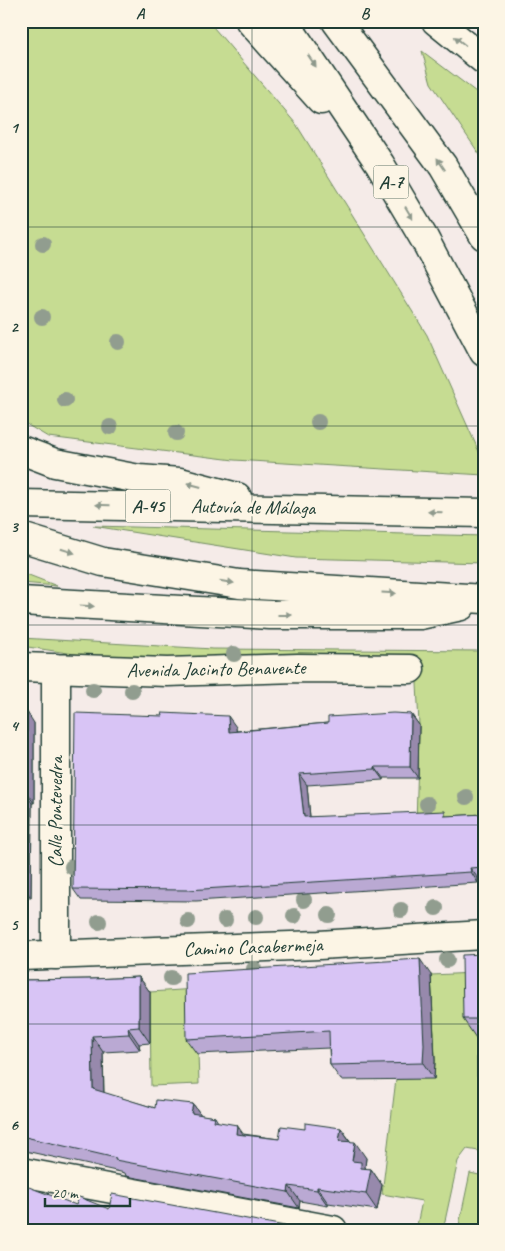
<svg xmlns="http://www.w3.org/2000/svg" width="505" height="1251" font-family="Caveat,sans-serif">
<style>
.green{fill:#c6dc92;stroke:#728c63}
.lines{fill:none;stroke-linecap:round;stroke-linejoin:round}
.minor-casing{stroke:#1f3d34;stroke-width:31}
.major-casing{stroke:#1f3d34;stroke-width:31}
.highway-casing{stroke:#1f3d34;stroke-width:31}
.minor{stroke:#fcf5e5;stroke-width:28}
.major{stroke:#fcf5e5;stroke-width:28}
.highway{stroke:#fcf5e5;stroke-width:28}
.tree{fill:#919d8f}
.wall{fill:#baa9d3;stroke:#1f3d34}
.shaded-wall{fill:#9789ac;stroke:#1f3d34}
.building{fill:#d8c4f5;stroke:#1f3d34}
.oneway{fill:#8e998c}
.grid{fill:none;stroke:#1f3d34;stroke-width:1;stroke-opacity:0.55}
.labels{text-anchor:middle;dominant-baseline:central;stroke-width:5;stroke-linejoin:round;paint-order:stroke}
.shield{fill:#fcf5e5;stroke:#617469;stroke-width:1}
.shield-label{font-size:19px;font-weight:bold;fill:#1f3d34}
.street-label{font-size:20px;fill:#1f3d34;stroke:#fcf5e5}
.neatline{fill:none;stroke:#1f3d34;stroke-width:2}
.grid-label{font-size:16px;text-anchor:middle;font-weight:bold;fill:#1f3d34}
</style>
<rect width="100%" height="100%" fill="#f5ebe8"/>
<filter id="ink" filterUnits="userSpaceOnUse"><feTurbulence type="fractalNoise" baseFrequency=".02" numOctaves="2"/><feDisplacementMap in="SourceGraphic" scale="10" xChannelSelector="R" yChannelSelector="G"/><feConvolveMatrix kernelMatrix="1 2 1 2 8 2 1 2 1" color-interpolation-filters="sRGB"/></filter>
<g filter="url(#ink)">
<!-- green -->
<path class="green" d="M 21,21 L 208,21 L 296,124 L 427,335 L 484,463 L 484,475 L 234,460 L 48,437 L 21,421 Z
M 422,51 L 484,98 L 484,161 L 431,83 Z
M 93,526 L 484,536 L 484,563 L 296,558 Z
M 21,572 L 57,586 L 21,583 Z
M 21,638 L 213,649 L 484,651 L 484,820 L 416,824 L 419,725 L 416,663 L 95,657 L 21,646 Z
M 475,973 L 477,1076 L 484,1076 L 484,1152 L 467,1149 L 458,1161 L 443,1230 L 416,1230 L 422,1201 L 382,1194 L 396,1079 L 434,1078 L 435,1057 L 431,975 Z
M 196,989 L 199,1084 L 151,1086 L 150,992 Z
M 470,1173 L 484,1176 L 484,1230 L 458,1230 Z"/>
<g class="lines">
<!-- minor casing -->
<g class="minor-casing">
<path id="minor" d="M 21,667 L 167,672 L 298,668 L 410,669
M 56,668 L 56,955
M 21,1172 L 333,1230"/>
</g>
<!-- major casing -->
<g class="major-casing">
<path id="major" d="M 21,956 L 319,945 L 484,935"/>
</g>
<!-- highway casing -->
<g class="highway-casing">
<path id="highway" d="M 250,21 L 321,100
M 284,21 L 380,164 L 425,240 L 484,352
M 336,21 L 443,166 L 484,236
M 436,21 L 484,60
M 21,450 L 55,463 L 139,479 L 180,482 L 237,497
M 21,504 L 484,513
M 21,537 L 103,562 L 239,584 L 484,599
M 21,601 L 270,615 L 420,615 L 461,606"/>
</g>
<!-- minor -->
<use href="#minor" class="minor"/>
<!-- major -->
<use href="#major" class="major"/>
<!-- highway -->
<use href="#highway" class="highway"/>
</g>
<!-- trees -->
<g class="tree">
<circle cx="43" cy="244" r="8"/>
<circle cx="42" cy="317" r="8"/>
<circle cx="118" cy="342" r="8"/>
<circle cx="65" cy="400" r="8"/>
<circle cx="318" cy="422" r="8"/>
<circle cx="110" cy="427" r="8"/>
<circle cx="176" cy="433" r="8"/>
<circle cx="234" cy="654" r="8"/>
<circle cx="93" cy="690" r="8"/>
<circle cx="132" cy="691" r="8"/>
<circle cx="466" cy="797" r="8"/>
<circle cx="427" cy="804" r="8"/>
<circle cx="72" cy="867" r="8"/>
<circle cx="304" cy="900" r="8"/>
<circle cx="436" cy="908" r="8"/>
<circle cx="401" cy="910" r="8"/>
<circle cx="329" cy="915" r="8"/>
<circle cx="294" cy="916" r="8"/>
<circle cx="256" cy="917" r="8"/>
<circle cx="225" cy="920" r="8"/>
<circle cx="188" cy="921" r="8"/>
<circle cx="99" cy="922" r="8"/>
<circle cx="447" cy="960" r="8"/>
<circle cx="254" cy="969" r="8"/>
<circle cx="171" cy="978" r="8"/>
</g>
<!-- wall -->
<path class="wall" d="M 21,712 L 34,723 L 34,803 L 32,803 L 31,898 L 21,897 Z
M 411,714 L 419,725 L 418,778 L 383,778 L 383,780 L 307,785 L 310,817 L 448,816 L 484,814 L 484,878 L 478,878 L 478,883 L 196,901 L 81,900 L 73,889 L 236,727 L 236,731 L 328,723 Z
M 484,954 L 484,1038 L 476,1038 L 463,1019 Z
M 431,975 L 435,1061 L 434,1079 L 341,1080 L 330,1065 L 329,1048 L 197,1054 L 186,1039 Z
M 139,977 L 150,992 L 150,1043 L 139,1044 L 140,1050 L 103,1052 L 104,1093 L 155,1108 L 193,1104 L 201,1115 L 215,1117 L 218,1122 L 243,1134 L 279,1139 L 305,1129 L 341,1128 L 351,1142 L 366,1158 L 365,1167 L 366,1169 L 371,1169 L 382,1185 L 377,1210 L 328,1203 L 328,1206 L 300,1201 L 299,1208 L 126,1176 L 125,1173 L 21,1150 L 21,980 L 92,979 Z"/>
<!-- shaded-wall -->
<path class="shaded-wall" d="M 27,712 L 34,723 L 34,803 L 26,792 Z
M 411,714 L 419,725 L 418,778 L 410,767 Z
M 228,716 L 236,727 L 237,743 L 229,732 Z
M 375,767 L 383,778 L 383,780 L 375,769 Z
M 299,774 L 307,785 L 311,828 L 304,817 Z
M 24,792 L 32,803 L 31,898 L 24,887 Z
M 470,868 L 478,878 L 478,883 L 471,872 Z
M 420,959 L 431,975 L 435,1061 L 434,1079 L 423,1063 Z
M 139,977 L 150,992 L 150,1043 L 139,1027 Z
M 128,1028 L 139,1044 L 140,1050 L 129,1034 Z
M 92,1036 L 103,1052 L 104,1105 L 93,1089 Z
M 193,1104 L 204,1119 L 191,1113 Z
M 237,1125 L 248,1141 L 236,1134 Z
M 341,1128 L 352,1144 L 339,1141 Z
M 355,1142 L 366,1158 L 365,1167 L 370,1175 L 371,1169 L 382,1185 L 377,1210 L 366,1194 L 352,1161 Z
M 289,1186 L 300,1201 L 299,1208 L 288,1192 Z
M 317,1187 L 328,1203 L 328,1206 L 317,1190 Z"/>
<!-- building -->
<path class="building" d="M 21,712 L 27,712 L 26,792 L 24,792 L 24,887 L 21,887 Z
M 75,713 L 163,716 L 162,713 L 228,716 L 229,732 L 328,723 L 328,717 L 393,713 L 411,714 L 410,767 L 375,767 L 375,769 L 299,774 L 304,817 L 445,811 L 445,816 L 484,814 L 484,867 L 470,868 L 471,872 L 188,890 L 73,889 Z
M 484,954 L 484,1019 L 463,1019 L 462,955 Z
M 420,959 L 424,1045 L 423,1063 L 330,1065 L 329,1031 L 186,1039 L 185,973 Z
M 139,977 L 139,1027 L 128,1028 L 129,1034 L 92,1036 L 93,1089 L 155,1108 L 156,1100 L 193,1104 L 191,1113 L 215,1117 L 214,1121 L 237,1125 L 236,1134 L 279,1139 L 281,1126 L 305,1129 L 305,1123 L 341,1128 L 339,1141 L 355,1142 L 352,1161 L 361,1162 L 361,1168 L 371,1169 L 366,1194 L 317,1187 L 317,1190 L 289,1186 L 288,1192 L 115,1160 L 116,1158 L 21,1136 L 21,980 L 92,979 Z
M 21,1184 L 76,1205 L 79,1197 L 109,1209 L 112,1194 L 285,1226 L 284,1230 L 21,1230 Z"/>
<!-- one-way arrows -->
<defs><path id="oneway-solid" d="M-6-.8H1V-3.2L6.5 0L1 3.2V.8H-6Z" transform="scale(1.25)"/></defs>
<g class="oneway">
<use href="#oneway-solid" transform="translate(460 41) rotate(-141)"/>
<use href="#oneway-solid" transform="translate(312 61) rotate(56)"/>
<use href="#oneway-solid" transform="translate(441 164) rotate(-124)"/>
<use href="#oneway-solid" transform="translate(409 213) rotate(59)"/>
<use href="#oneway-solid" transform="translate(194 485) rotate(-165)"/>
<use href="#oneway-solid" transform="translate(103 505) rotate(-179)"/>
<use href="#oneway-solid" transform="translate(435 512) rotate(-179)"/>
<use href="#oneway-solid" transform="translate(68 551) rotate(17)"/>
<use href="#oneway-solid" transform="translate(227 582) rotate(9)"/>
<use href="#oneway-solid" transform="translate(389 593) rotate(3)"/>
<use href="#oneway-solid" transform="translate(87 606) rotate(3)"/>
<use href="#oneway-solid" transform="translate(285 615)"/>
</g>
</g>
<!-- grid -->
<path class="grid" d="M 252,21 L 252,1230M 21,227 L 484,227M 21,426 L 484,426M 21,625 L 484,625M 21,825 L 484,825M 21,1024 L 484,1024"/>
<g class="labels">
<!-- shield labels -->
<g class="shield">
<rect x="373.5" y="165.5" width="35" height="33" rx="4"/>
<rect x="125.5" y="489.5" width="45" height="33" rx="4"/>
</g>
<g class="shield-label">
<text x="391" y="182">A-7</text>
<text x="148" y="506">A-45</text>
</g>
<!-- street labels -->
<g class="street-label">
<text transform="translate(253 507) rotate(1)">Autovía de Málaga</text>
<text transform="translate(216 669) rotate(-1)">Avenida Jacinto Benavente</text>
<text transform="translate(55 812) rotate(-90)">Calle Pontevedra</text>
<text transform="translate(253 947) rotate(-2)">Camino Casabermeja</text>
</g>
</g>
<!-- margin -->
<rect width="505" height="1251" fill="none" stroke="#fcf5e5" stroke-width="55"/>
<!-- scale -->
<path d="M45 1198v8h85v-8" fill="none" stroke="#1f3d34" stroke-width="2.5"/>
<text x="52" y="1198" font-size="15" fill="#1f3d34" stroke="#fcf5e5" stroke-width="4" paint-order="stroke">20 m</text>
<rect x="28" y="28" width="450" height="1196" class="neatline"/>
<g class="grid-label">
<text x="140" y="19">A</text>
<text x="365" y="19">B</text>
<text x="14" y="133">1</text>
<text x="14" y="332">2</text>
<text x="14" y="532">3</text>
<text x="14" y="731">4</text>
<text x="14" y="930">5</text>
<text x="14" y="1130">6</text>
</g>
</svg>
